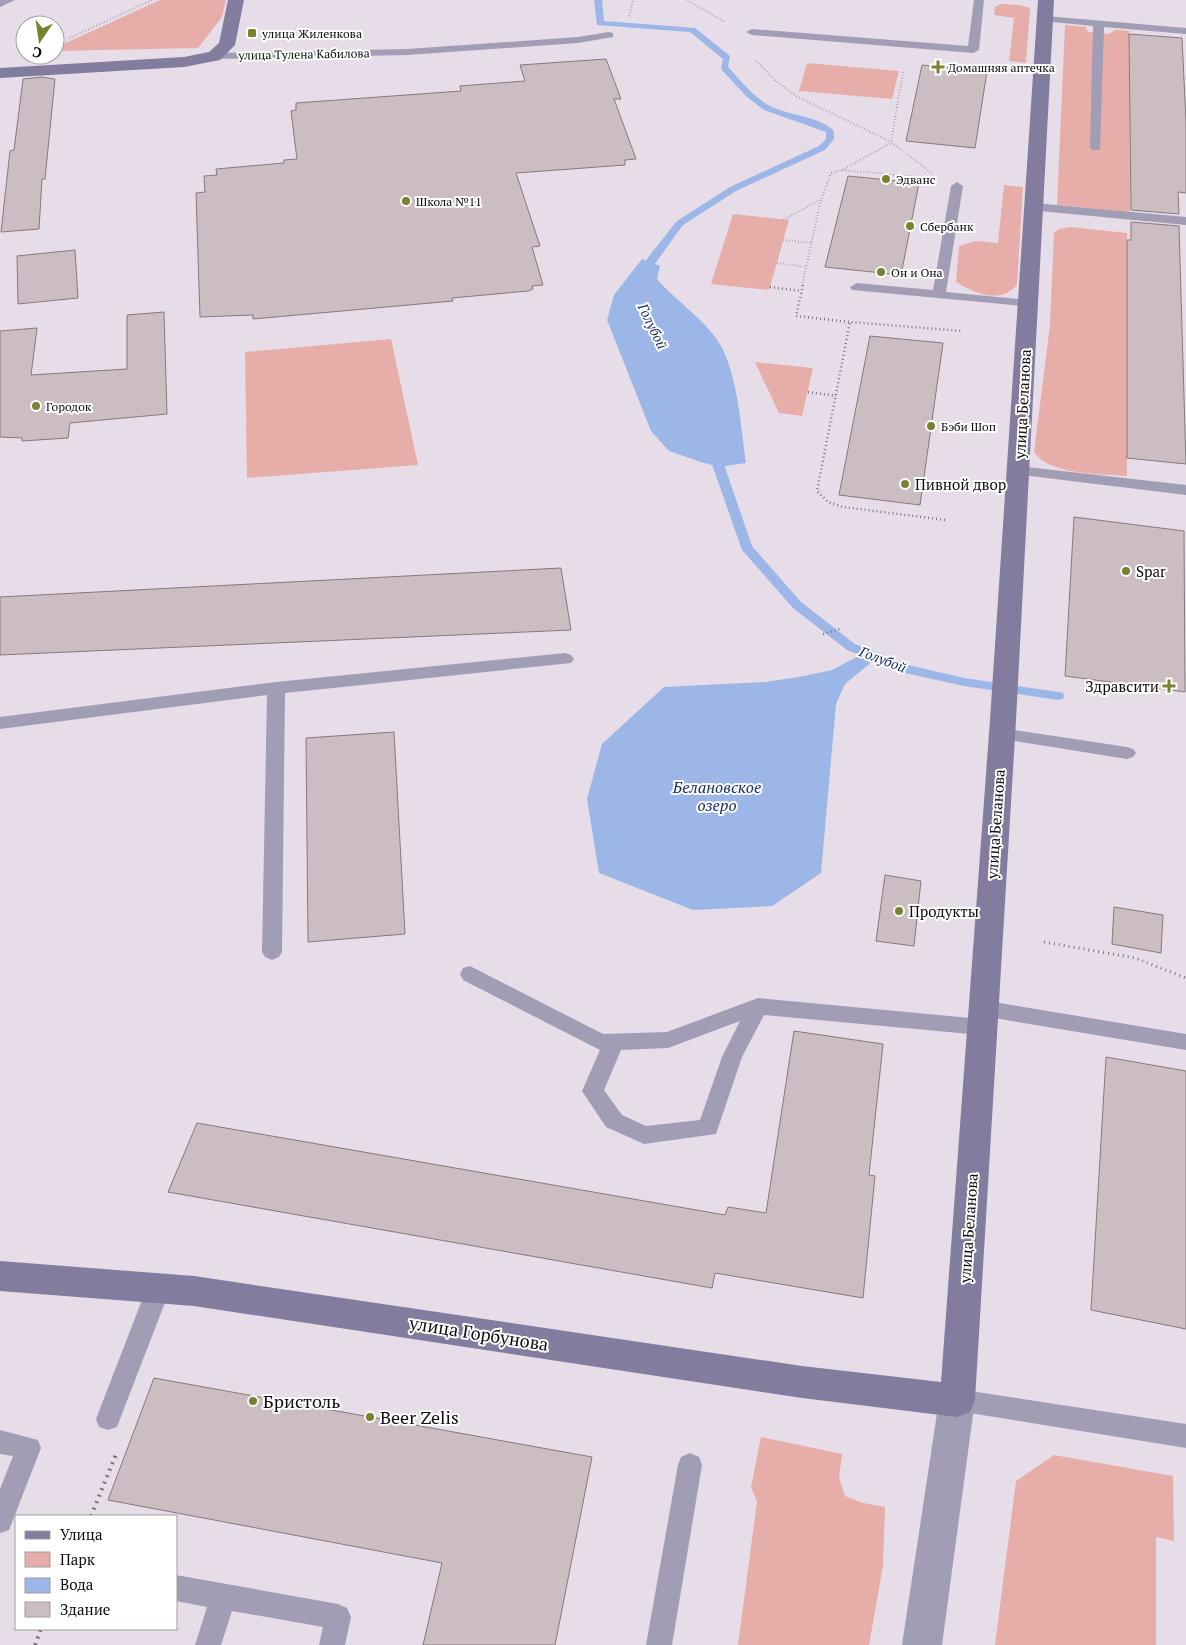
<svg xmlns="http://www.w3.org/2000/svg" width="1186" height="1645" font-family="'PT Serif',serif">
<style>
.green{fill:#e7aea9}
.water{fill:#9bb6e7}
.lines{fill:none;stroke-linecap:round;stroke-linejoin:round}
.stream{fill:#9bb6e7;fill-rule:evenodd}
.building{fill:#ccbdc2;stroke:#86797d}
.path-far3{stroke:#7b747c;stroke-width:2;stroke-dasharray:0.5 2.5;stroke-linecap:butt}
.path-far2{stroke:#7b747c;stroke-width:2.5;stroke-dasharray:1 3;stroke-linecap:butt}
.path-far1{stroke:#7b747c;stroke-width:3;stroke-dasharray:1 4;stroke-linecap:butt}
.path{stroke:#7b747c;stroke-width:4;stroke-dasharray:2 5;stroke-linecap:butt}
.lane{fill:#a19db4;fill-rule:evenodd}
.street{fill:#a19db4;fill-rule:evenodd}
.secondary{fill:#827c9e;fill-rule:evenodd}
.poi-dot{fill:#778330;stroke:#fff;stroke-width:2}
.labels{text-anchor:middle;dominant-baseline:central;stroke-width:4;stroke-linejoin:round;paint-order:stroke}
.far-poi-label{font-size:12px;fill:#0e0b0f;stroke:#fff;text-anchor:start}
.far-street-label{font-size:12px;fill:#0e0b0f;stroke:#fff}
.far-water-label{font-size:14px;font-style:italic;fill:#122e67;stroke:#fff}
.street-label{font-size:15px;fill:#0e0b0f;stroke:#fff}
.poi-label{font-size:15px;fill:#0e0b0f;stroke:#fff;text-anchor:start}
.water-label{font-size:16px;font-style:italic;fill:#122e67;stroke:#fff}
.near-street-label{font-size:18px;fill:#0e0b0f;stroke:#fff}
.near-poi-label{font-size:18px;fill:#0e0b0f;stroke:#fff;text-anchor:start}
</style>
<rect width="100%" height="100%" fill="#e7dde8"/>
<!-- green -->
<path class="green" d="M 160,0 L 226,0 L 222,17 L 198,48 L 55,51 L 55,48 Z
M 1001,4 L 1020,5 L 1030,8 L 1026,63 L 1009,61 L 1014,18 L 994,15 L 995,7 Z
M 1065,25 L 1086,27 L 1088,32 L 1109,34 L 1115,30 L 1129,31 L 1130,212 L 1057,205 Z
M 807,63 L 899,71 L 892,99 L 799,91 Z
M 1004,185 L 1023,187 L 1017,285 C 999,305 975,293 956,282 L 959,246 L 976,241 L 998,243 Z
M 733,214 L 789,220 L 769,290 L 711,284 Z
M 1071,227 L 1127,233 L 1127,476 C 1102,474 1048,475 1034,452 L 1050,325 L 1054,233 L 1059,229 Z
M 391,339 L 418,465 L 247,478 L 245,352 Z
M 755,362 L 813,368 L 802,416 L 779,413 Z
M 761,1437 L 842,1454 L 839,1478 L 845,1496 L 863,1503 L 885,1507 L 883,1566 L 869,1645 L 738,1645 L 757,1501 L 751,1487 Z
M 1054,1455 L 1173,1476 L 1174,1541 L 1156,1537 L 1156,1645 L 995,1645 L 1016,1481 Z"/>
<!-- water -->
<path class="water" d="M 642,259 L 660,266 L 657,279 C 675,300 708,322 721,346 C 738,378 741,428 746,463 L 719,467 L 701,462 L 669,451 L 651,431 L 607,320 L 614,295 Z
M 868,651 L 879,656 L 845,684 L 836,704 L 821,873 L 772,906 L 693,910 L 599,873 L 587,799 L 602,744 L 664,687 L 766,682 L 804,676 L 832,670 Z"/>
<g class="lines">
<!-- stream -->
<path class="stream" d="M 594,0 L 602,0 L 604,21 L 695,28 L 730,56 L 728,67 C 741,81 754,98 772,107 C 791,116 819,116 834,131 L 834,139 L 825,150 L 736,191 L 683,225 L 643,280 L 639,281 L 634,278 L 642,265 L 677,221 L 730,187 L 819,146 L 826,139 L 826,132 L 764,110 L 746,96 L 721,69 L 723,59 L 690,32 L 597,25 Z
M 713,447 L 719,450 L 752,546 L 801,602 L 855,644 L 908,665 L 964,678 L 1058,692 L 1063,693 L 1064,696 L 1063,699 L 1058,700 L 964,686 L 905,673 L 847,650 L 793,608 L 742,550 L 707,450 Z"/>
</g>
<!-- building -->
<path class="building" d="M 1129,34 L 1182,38 L 1186,122 L 1186,193 L 1178,192 L 1179,214 L 1131,210 Z
M 606,59 L 621,99 L 614,99 L 636,159 L 625,160 L 625,165 L 516,173 L 540,246 L 532,247 L 543,285 L 532,286 L 533,289 L 528,291 L 452,298 L 453,301 L 253,319 L 253,315 L 200,317 L 196,193 L 205,192 L 204,176 L 217,175 L 216,169 L 284,163 L 284,160 L 297,159 L 291,111 L 296,110 L 296,103 L 461,91 L 460,86 L 525,81 L 520,65 Z
M 922,65 L 987,71 L 975,148 L 906,141 Z
M 42,77 L 55,79 L 45,179 L 42,179 L 39,229 L 1,232 L 10,151 L 14,150 L 23,79 Z
M 848,176 L 919,183 L 901,275 L 825,267 Z
M 1131,222 L 1179,226 L 1186,464 L 1127,458 L 1127,240 L 1131,240 Z
M 75,250 L 78,298 L 18,304 L 17,256 Z
M 164,312 L 167,414 L 70,423 L 68,438 L 22,441 L 22,438 L 0,437 L 0,331 L 37,328 L 31,375 L 127,369 L 127,315 Z
M 870,336 L 943,343 L 920,505 L 839,495 Z
M 1074,517 L 1184,531 L 1185,692 L 1065,676 Z
M 561,568 L 571,630 L 0,655 L 0,597 Z
M 394,732 L 405,934 L 308,942 L 306,738 Z
M 885,875 L 921,881 L 914,946 L 876,941 Z
M 1114,907 L 1163,915 L 1161,953 L 1112,944 Z
M 794,1031 L 883,1044 L 869,1175 L 875,1176 L 863,1298 L 715,1273 L 712,1288 L 168,1192 L 197,1123 L 725,1215 L 728,1207 L 766,1213 Z
M 1106,1057 L 1186,1071 L 1186,1329 L 1091,1310 Z
M 154,1378 L 592,1457 L 555,1645 L 423,1645 L 442,1563 L 108,1500 Z"/>
<g class="lines">
<!-- path-far3 -->
<path class="path-far3" d="M 687,0 L 725,22
M 629,16 L 633,0
M 69,38 L 152,0
M 756,61 L 776,81 L 796,96 L 891,142
M 903,72 L 891,142 L 933,174
M 842,170 L 891,143
M 783,220 L 820,200
M 783,240 L 811,243
M 777,263 L 806,267
M 802,286 L 821,200 L 831,173 L 842,170 L 930,178"/>
<!-- path-far2 -->
<path class="path-far2" d="M 803,285 L 796,316 L 850,322
M 770,287 L 801,291
M 808,392 L 836,396
M 945,520 L 843,507 L 828,502 L 817,491 L 850,322 L 963,331
M 823,634 L 840,629"/>
<!-- path-far1 -->
<path class="path-far1" d="M 1044,942 L 1135,958 L 1186,978"/>
<!-- path -->
<path class="path" d="M 91,1516 L 117,1452
M 35,1645 L 41,1629"/>
<!-- lane -->
<path class="lane" d="M 0,0 L 15,0 L 0,7 Z
M 974,0 L 984,0 L 979,50 L 973,53 L 752,35 L 746,32 L 752,29 L 968,46 Z
M 1046,16 L 1186,28 L 1186,34 L 1104,27 L 1100,150 L 1092,150 L 1090,147 L 1093,26 L 1042,21 L 1040,19 Z
M 609,32 L 613,33 L 613,37 L 578,43 L 407,55 L 214,59 L 208,56 L 214,53 L 407,49 L 578,37 Z
M 957,182 L 963,186 L 946,292 L 1028,300 L 1035,304 L 1033,307 L 852,290 L 850,287 L 857,283 L 933,290 L 951,186 Z
M 1034,203 L 1186,217 L 1186,225 L 1029,210 L 1028,207 L 1029,204 Z
M 1018,466 L 1186,485 L 1186,495 L 1013,474 L 1010,471 Z
M 565,653 L 571,655 L 574,659 L 571,663 L 285,693 L 282,952 L 279,957 L 272,960 L 265,957 L 262,952 L 267,695 L 0,729 L 0,717 L 276,682 Z
M 1002,728 L 1127,747 L 1133,749 L 1136,753 L 1133,757 L 1127,759 L 996,738 L 993,734 L 996,730 Z
M 470,966 L 603,1034 L 667,1032 L 758,998 L 981,1019 L 988,1021 L 991,1027 L 988,1033 L 981,1035 L 764,1015 L 742,1057 L 716,1134 L 644,1144 L 606,1127 L 582,1091 L 600,1050 L 463,980 L 460,974 L 463,968 ZM 740,1021 L 722,1057 L 700,1120 L 646,1126 L 622,1115 L 604,1090 L 621,1050 L 668,1048 Z
M 982,1000 L 1186,1034 L 1186,1050 L 982,1016 L 975,1014 L 972,1008 L 975,1002 Z
M 159,1277 L 167,1280 L 171,1287 L 120,1419 L 117,1427 L 108,1430 L 99,1427 L 96,1419 L 147,1287 L 151,1280 Z
M 957,1389 L 1186,1424 L 1186,1448 L 957,1411 L 948,1408 L 945,1400 L 948,1392 Z
M 0,1430 L 38,1440 L 41,1448 L 9,1530 L 0,1533 L 0,1489 L 13,1456 L 0,1454 Z
M 690,1453 L 699,1457 L 702,1465 L 672,1645 L 646,1645 L 678,1465 L 681,1457 Z
M 176,1575 L 338,1604 L 347,1608 L 351,1617 L 345,1645 L 319,1645 L 323,1627 L 232,1611 L 221,1645 L 195,1645 L 207,1607 L 176,1601 Z"/>
<!-- street -->
<path class="street" d="M 957,1383 L 970,1388 L 975,1400 L 942,1645 L 902,1645 L 939,1400 L 944,1388 Z"/>
<!-- secondary -->
<path class="secondary" d="M 228,0 L 244,0 L 235,45 L 220,60 L 184,67 L 0,78 L 0,68 L 184,57 L 209,52 L 219,43 Z
M 1038,0 L 1054,0 L 1016,720 L 975,1400 L 970,1412 L 957,1417 L 802,1398 L 194,1306 L 0,1291 L 0,1261 L 194,1276 L 802,1366 L 941,1382 L 990,720 Z"/>
</g>
<!-- markers -->
<g class="poi-dot">
<rect x="247" y="28" width="10" height="10" rx="2.5"/>
<path d="M935.5 59.5h5v5h5v5h-5v5h-5v-5h-5v-5h5z"/>
<circle cx="886" cy="179" r="5"/>
<circle cx="406" cy="201" r="5"/>
<circle cx="910" cy="226" r="5"/>
<circle cx="881" cy="272" r="5"/>
<circle cx="36" cy="406" r="5"/>
<circle cx="931" cy="426" r="5"/>
<circle cx="905" cy="484" r="5"/>
<circle cx="1126" cy="571" r="5"/>
<path d="M1166.5 678.5h5v5h5v5h-5v5h-5v-5h-5v-5h5z"/>
<circle cx="899" cy="911" r="5"/>
<circle cx="253" cy="1401" r="5"/>
<circle cx="370" cy="1417" r="5"/>
</g>
<g class="labels">
<!-- far-poi labels -->
<g class="far-poi-label">
<text x="262" y="33">улица Жиленкова</text>
<text x="948" y="67">Домашняя аптечка</text>
<text x="896" y="179">Эдванс</text>
<text x="416" y="201">Школа №11</text>
<text x="920" y="226">Сбербанк</text>
<text x="891" y="272">Он и Она</text>
<text x="46" y="406">Городок</text>
<text x="941" y="426">Бэби Шоп</text>
</g>
<!-- far-street labels -->
<g class="far-street-label">
<text transform="translate(304 54) rotate(-1)">улица Тулена Кабилова</text>
</g>
<!-- far-water labels -->
<g class="far-water-label">
<text transform="translate(653 326) rotate(64)">Голубой</text>
<text transform="translate(883 659) rotate(21)">Голубой</text>
</g>
<!-- street labels -->
<g class="street-label">
<text transform="translate(1022 404) rotate(-87)">улица Беланова</text>
<text transform="translate(995 824) rotate(-86)">улица Беланова</text>
<text transform="translate(968 1228) rotate(-86)">улица Беланова</text>
</g>
<!-- poi labels -->
<g class="poi-label">
<text x="915" y="484">Пивной двор</text>
<text x="1136" y="571">Spar</text>
<text x="1159" y="686" text-anchor="end">Здравсити</text>
<text x="909" y="911">Продукты</text>
</g>
<!-- water labels -->
<g class="water-label">
<text x="717" y="787">Белановское<tspan x="717" dy="18">озеро</tspan></text>
</g>
<!-- near-street labels -->
<g class="near-street-label">
<text transform="translate(479 1333) rotate(9)">улица Горбунова</text>
</g>
<!-- near-poi labels -->
<g class="near-poi-label">
<text x="263" y="1401">Бристоль</text>
<text x="380" y="1417">Beer Zelis</text>
</g>
</g>
<!-- legend -->
<rect x="15" y="1515" width="162" height="115" fill="#ffffff" stroke="#9f9d9f"/>
<rect x="25" y="1531" width="25" height="8" fill="#827c9e" stroke="#9f9d9f"/>
<text x="60" y="1540" font-size="15" fill="#0e0b0f">Улица</text>
<rect x="25" y="1552" width="25" height="15" fill="#e7aea9" stroke="#9f9d9f"/>
<text x="60" y="1565" font-size="15" fill="#0e0b0f">Парк</text>
<rect x="25" y="1578" width="25" height="15" fill="#9bb6e7" stroke="#9f9d9f"/>
<text x="60" y="1590" font-size="15" fill="#0e0b0f">Вода</text>
<rect x="25" y="1602" width="25" height="15" fill="#ccbdc2" stroke="#9f9d9f"/>
<text x="60" y="1615" font-size="15" fill="#0e0b0f">Здание</text>
<!-- north arrow -->
<g transform="translate(40 40) rotate(193)"><circle r="24" fill="#ffffff" stroke="#9f9d9f"/>
<path d="M0-4L9 19L0 12L-9 19Z" fill="#778330"/>
<text y="-8" font-size="14" font-weight="bold" text-anchor="middle" fill="#0e0b0f">С</text>
</g>
</svg>
